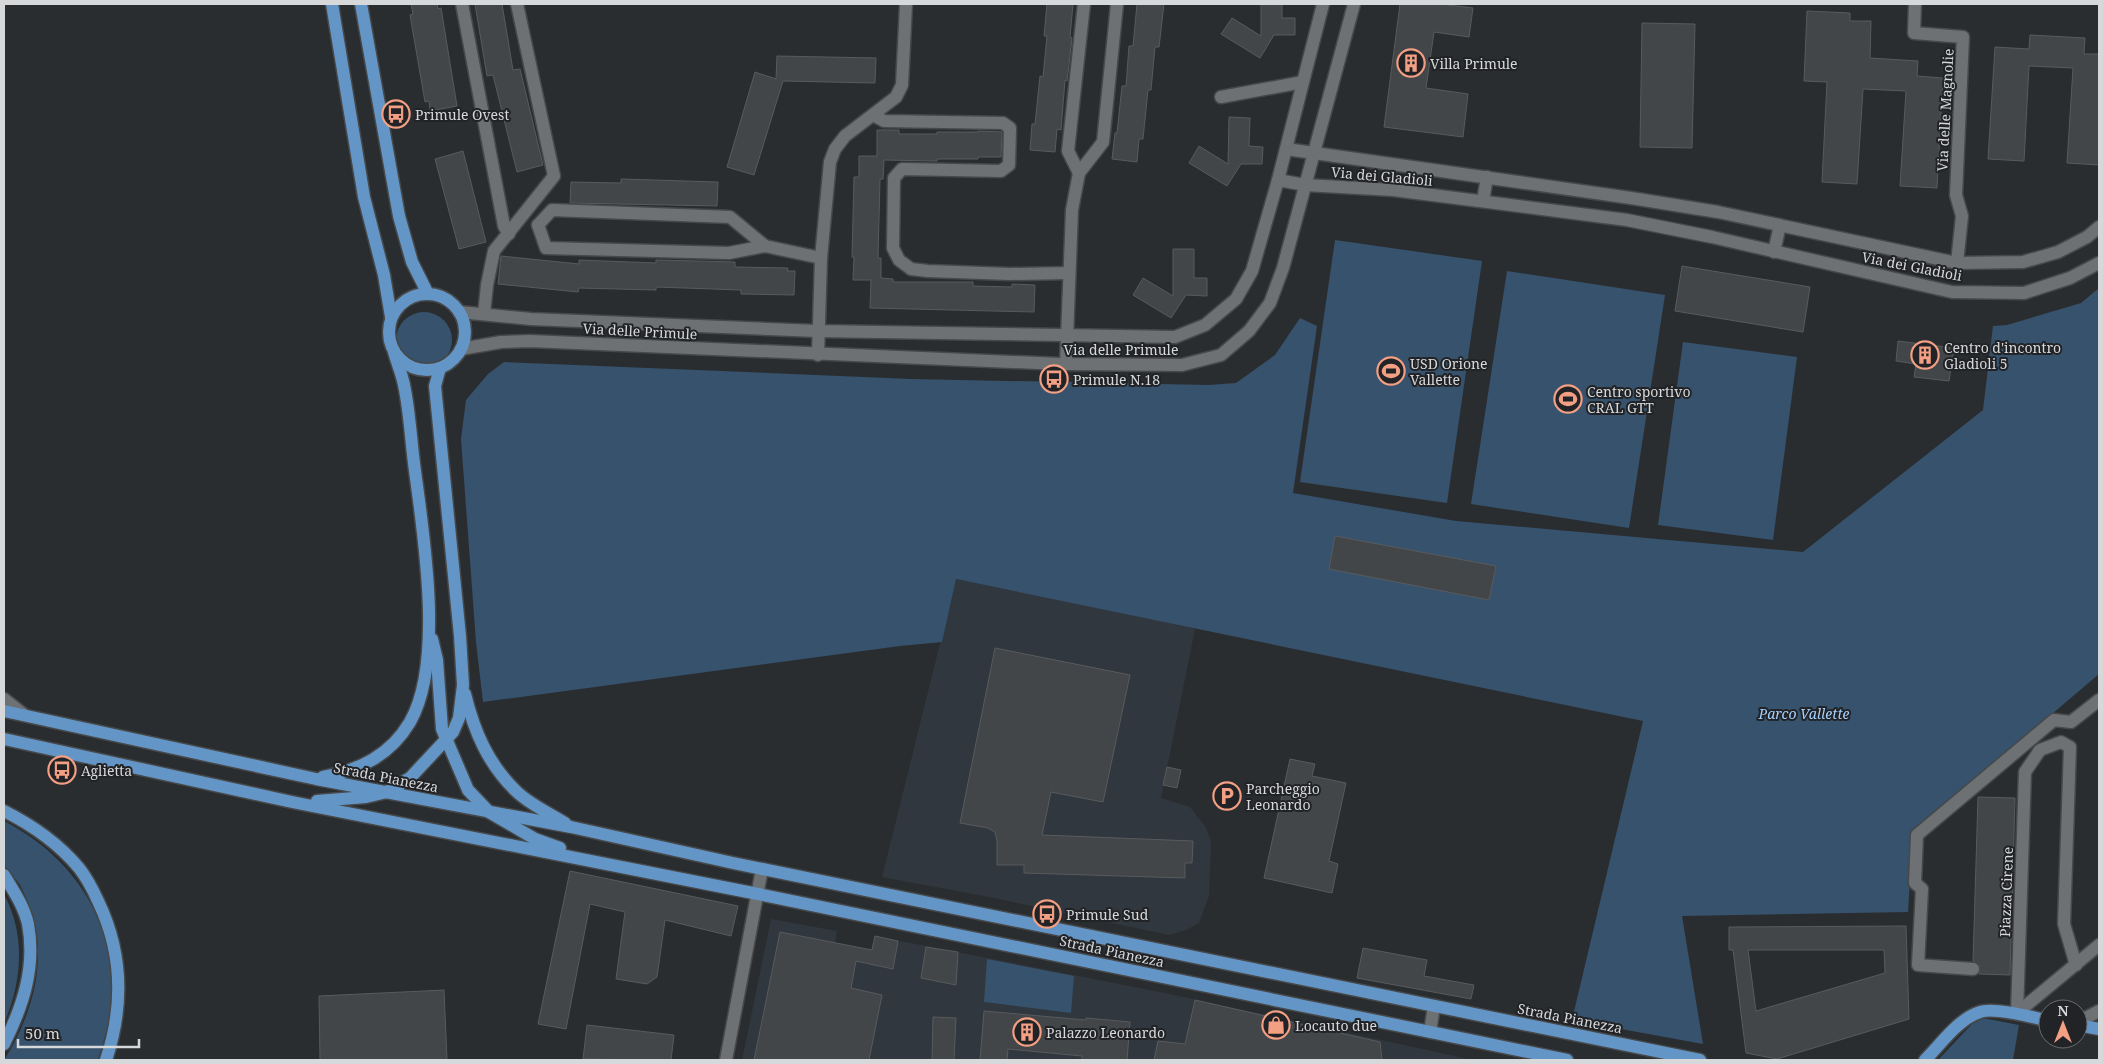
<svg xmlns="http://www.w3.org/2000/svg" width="2103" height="1064" font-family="'Noto Serif',serif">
	<rect width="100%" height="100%" fill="#2a2d30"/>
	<g fill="#30373e">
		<polygon points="956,579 1175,623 1195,629 1161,798 1190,807 1205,826 1211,841 1209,896 1199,923 1186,930 1169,935 989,897 882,877"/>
		<polygon points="771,919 837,931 835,943 871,950 875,936 1165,993 1473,1060 742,1060"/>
	</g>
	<g fill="#37526c">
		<polygon points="1335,240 1482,261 1447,503 1300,482"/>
		<polygon points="1507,271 1665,295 1629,528 1471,504"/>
		<polygon points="2099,288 2099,674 1913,832 1908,912 1682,916 1703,1044 1572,1020 1643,721 956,579 942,642 900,646 483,702 476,642 461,439 466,400 488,374 504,362 911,379 1209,385 1236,383 1275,355 1300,318 1317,326 1293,493 1456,521 1803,552 1983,410 1993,326 2007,325 2081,303"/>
		<circle cx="424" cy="340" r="28"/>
		<polygon points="1683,342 1797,357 1773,540 1658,525"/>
		<path d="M4,821C77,859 121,928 110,1012C108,1028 103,1044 98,1060H4C33,1015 50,954 28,903C26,897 23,891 20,885C16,878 6,871 4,864C1,854 4,832 4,821Z"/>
		<path d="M4,894C26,936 22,981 4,1024Z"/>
		<polygon points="987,959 1074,976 1071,1013 984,1002"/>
		<polygon points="1983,1018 2019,1025 2013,1060 1938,1060 1972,1024"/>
	</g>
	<g fill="#434649" stroke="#585b5e" fill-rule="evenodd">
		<polygon points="411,4 437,4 438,9 441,8 457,106 430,111 429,101 425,102 410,15 413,14"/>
		<polygon points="475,4 502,4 513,70 520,69 543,165 517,172 493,75 487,76"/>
		<polygon points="1047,4 1073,4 1070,37 1072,38 1067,81 1065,80 1061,130 1057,129 1055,152 1030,150 1032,124 1035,124 1040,76 1043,77 1047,36 1044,36"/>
		<polygon points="1137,4 1164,4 1159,47 1155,47 1151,90 1148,90 1143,139 1139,139 1137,162 1112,159 1115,133 1117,133 1122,86 1126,86 1129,46 1133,46"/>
		<polygon points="1261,4 1282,4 1282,18 1295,18 1295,35 1274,35 1260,58 1221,34 1232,18 1261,36"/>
		<polygon points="1400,4 1441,4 1473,8 1469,37 1434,32 1426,88 1468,94 1463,137 1384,127"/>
		<polygon points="1807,11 1850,13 1850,21 1871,21 1870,58 1918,61 1917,76 1943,78 1937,188 1900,186 1906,91 1863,89 1857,184 1822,182 1827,82 1804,81"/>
		<polygon points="1642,23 1695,24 1692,148 1640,147"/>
		<polygon points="2030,35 2085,38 2084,54 2099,54 2099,165 2067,163 2073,68 2029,66 2024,161 1988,159 1995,47 2029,49"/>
		<polygon points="777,56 876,58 875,83 783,81 754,175 727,167 755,72 776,79"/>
		<polygon points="1229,117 1250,118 1249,146 1263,147 1262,164 1241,164 1227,186 1189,163 1199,146 1228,164"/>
		<polygon points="877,130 899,130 899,134 937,134 937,132 978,132 978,131 1002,132 1001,157 978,157 978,159 937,159 937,161 884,160 883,179 880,179 878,258 881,258 881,278 893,279 893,282 973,282 973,286 1012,287 1012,284 1035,285 1034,312 870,308 871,280 853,280 854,257 852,257 854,177 859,177 859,156 877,156"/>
		<polygon points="463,151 486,242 459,249 435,159"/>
		<polygon points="621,179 718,182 717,206 570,203 571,182 621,183"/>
		<polygon points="1173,249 1194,249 1194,278 1207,278 1207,296 1186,295 1171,318 1133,295 1143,278 1173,296"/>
		<polygon points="501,256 579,264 579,260 656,263 656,260 735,262 735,267 788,268 787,271 795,271 794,295 741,294 741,290 656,287 656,290 579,288 578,292 498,284"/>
		<polygon points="1682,266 1810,287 1803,332 1675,311"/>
		<polygon points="1898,341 1954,348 1949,381 1914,377 1916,364 1896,361"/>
		<polygon points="1335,536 1496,566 1489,600 1329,569"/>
		<polygon points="995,648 1130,675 1103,802 1051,792 1042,835 1193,841 1192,863 1185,863 1185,878 1024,873 1024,865 997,865 997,841 995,832 988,828 960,823"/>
		<polygon points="1290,759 1315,764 1312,776 1346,783 1329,861 1338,864 1332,893 1264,878"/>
		<polygon points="1167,767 1181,770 1177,788 1163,785"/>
		<polygon points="1978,797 2015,798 2010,975 1979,974 1980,966 1973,961"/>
		<polygon points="570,871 738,906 731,936 665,920 657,977 647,984 616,979 625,912 590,904 566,1029 538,1024"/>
		<path d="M1906,926L1909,1019L1777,1059L1746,1053L1733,950H1729V927ZM1748,950H1884L1885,973L1756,1011Z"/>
		<polygon points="780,932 872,950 875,936 898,941 893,969 856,961 851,988 882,995 869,1060 754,1060"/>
		<polygon points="926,947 958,952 956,985 921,978"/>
		<polygon points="1363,948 1427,960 1424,976 1474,985 1471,999 1357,978"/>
		<polygon points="444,990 447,1060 320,1060 319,996"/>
		<polygon points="1195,1000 1380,1042 1382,1060 1154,1060 1158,1041 1185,1044"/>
		<polygon points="984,1011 1086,1020 1086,1018 1130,1022 1127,1060 1082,1060 1082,1056 1008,1049 1007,1060 980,1060"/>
		<polygon points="933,1017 956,1018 954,1060 932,1060"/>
		<polygon points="587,1025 674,1035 671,1060 583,1059"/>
	</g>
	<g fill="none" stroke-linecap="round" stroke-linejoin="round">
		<g stroke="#46484a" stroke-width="15">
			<g id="minor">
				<polyline points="462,4 504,226 509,234"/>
				<polyline points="1084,4 1068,151 1079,173 1103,142 1117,4"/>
				<polyline points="1915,4 1914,33 1963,37 1956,195 1962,216 1957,263"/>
				<polyline points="1221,97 1303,82"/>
				<polyline points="873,115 884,121 1003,123 1010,128 1009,165 1001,171 902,169 894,178 893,248 899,260 911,269 928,271 1010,274 1069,273"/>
				<polyline points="1286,149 1631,198 1718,212 1957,263 2023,262 2058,252 2087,237 2099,227"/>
				<polyline points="1278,180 1305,185 1393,190 1627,220 1712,237 1952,292 2024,293 2070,278 2099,263"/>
				<polyline points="1483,201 1487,177"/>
				<polyline points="538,225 546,248 729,253 765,246 821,258"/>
				<polyline points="538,225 552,210 730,217 765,246"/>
				<polyline points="1774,252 1780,225"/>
				<polyline points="459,312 531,319 817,331 1175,337 1205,325 1236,299 1252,271 1278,180 1323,4"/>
				<polyline points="484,314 487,285 494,251 554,176 517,4"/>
				<polyline points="461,349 501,342 530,341 1061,364 1182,365 1221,355 1249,331 1270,303 1283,268 1354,4"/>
				<polyline points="818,355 821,258 830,162 835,149 845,136 896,97 902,85 906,4"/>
				<polyline points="1066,364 1072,210 1079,173"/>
				<polyline points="4,699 23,714"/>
				<polyline points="1973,969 1918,965 1922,889 1915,883 1917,835 2054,720 2071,722 2099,700"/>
				<polyline points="2017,1013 2025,772 2040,750 2061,742 2070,747 2064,924 2076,965"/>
				<polyline points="2017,1013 2099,945"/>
				<polyline points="2078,1022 2099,1011"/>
				<polyline points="1430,1032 1434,1006"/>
				<polyline points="726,1060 762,869"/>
			</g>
		</g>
		<g stroke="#46484a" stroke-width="15">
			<g id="major">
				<polyline points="332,4 364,197 384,275 391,317"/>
				<polyline points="361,4 399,216 412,262 428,294"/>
				<circle cx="427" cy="332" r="38"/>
				<polyline points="432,639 437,660 442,729 468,790 489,812 535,839 560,848"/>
				<path d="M465,694C474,731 488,764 516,791C529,804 549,813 565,823"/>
				<polyline points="4,711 316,779 571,827 733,863 1700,1060"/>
				<polyline points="4,739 292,802 758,894 1567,1060"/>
				<path d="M323,777C359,770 390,756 410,722C444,663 424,538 415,471C411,443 410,413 404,385C402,374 397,363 394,352"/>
				<polyline points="317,801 366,797 387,792 410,778 453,732 459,718 463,685 460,636 435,386 440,368"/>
				<path d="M4,811C32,825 59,844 79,868C87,878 93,890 98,901C123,953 124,1006 106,1060"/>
				<path d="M4,875C13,890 24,906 28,924C36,967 23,1006 4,1044"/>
				<polyline points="2078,1025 2099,1029"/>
				<path d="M1925,1060C1941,1044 1958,1019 1980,1012C1993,1007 2033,1017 2048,1021"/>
			</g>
		</g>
		<use href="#minor" stroke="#6e7174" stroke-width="12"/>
		<use href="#major" stroke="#6396c6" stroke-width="12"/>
	</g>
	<defs>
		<g id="building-ring" transform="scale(1.4375)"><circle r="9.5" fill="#212326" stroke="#f39f83" stroke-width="1.5"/><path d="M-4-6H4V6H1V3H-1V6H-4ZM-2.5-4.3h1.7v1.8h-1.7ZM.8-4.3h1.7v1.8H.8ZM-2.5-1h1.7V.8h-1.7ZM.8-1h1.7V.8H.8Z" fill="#f39f83"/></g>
		<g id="bus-ring" transform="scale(1.4375)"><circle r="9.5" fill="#212326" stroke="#f39f83" stroke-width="1.5"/><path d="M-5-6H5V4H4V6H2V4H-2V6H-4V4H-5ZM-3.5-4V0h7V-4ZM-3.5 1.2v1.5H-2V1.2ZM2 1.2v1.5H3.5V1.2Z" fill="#f39f83"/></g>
		<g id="stadium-ring" transform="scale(1.4375)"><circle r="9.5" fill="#212326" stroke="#f39f83" stroke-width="1.5"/><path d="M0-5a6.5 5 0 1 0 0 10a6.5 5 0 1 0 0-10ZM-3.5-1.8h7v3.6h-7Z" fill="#f39f83"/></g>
		<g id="parking-ring" transform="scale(1.4375)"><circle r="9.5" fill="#212326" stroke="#f39f83" stroke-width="1.5"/><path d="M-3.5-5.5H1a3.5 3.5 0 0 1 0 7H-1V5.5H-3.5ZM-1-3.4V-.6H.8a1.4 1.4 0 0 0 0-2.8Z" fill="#f39f83"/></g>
		<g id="shop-ring" transform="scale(1.4375)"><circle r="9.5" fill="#212326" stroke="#f39f83" stroke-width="1.5"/><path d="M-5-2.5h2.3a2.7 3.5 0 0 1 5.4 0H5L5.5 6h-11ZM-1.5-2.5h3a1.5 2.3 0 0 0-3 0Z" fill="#f39f83"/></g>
	</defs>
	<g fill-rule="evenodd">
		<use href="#building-ring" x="1411" y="63"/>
		<use href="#bus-ring" x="396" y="114"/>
		<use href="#building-ring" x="1925" y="355"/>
		<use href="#stadium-ring" x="1391" y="371"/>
		<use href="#bus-ring" x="1054" y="379"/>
		<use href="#stadium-ring" x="1568" y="399"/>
		<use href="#bus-ring" x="62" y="770"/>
		<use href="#parking-ring" x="1227" y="796"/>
		<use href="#bus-ring" x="1047" y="914"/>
		<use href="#shop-ring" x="1276" y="1025"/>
		<use href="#building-ring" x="1027" y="1032"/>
	</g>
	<g text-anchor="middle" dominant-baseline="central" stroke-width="4" stroke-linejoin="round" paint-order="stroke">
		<g font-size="14" fill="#d6d8d9" stroke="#212326" text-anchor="start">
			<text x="1430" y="63">Villa Primule</text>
			<text x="415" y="114">Primule Ovest</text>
			<text x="1944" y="347">Centro d'incontro<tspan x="1944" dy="16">Gladioli 5</tspan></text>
			<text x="1410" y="363">USD Orione<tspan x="1410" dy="16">Vallette</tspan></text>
			<text x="1073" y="379">Primule N.18</text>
			<text x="1587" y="391">Centro sportivo<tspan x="1587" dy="16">CRAL GTT</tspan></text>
			<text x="81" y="770">Aglietta</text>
			<text x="1246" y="788">Parcheggio<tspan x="1246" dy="16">Leonardo</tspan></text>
			<text x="1066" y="914">Primule Sud</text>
			<text x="1295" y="1025">Locauto due</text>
			<text x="1046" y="1032">Palazzo Leonardo</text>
		</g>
		<g font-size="14" fill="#d6d8d9" stroke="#212326">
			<text transform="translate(1945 110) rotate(-87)">Via delle Magnolie</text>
			<text transform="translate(1382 176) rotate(5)">Via dei Gladioli</text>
			<text transform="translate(1912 266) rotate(11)">Via dei Gladioli</text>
			<text transform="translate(640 331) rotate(3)">Via delle Primule</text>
			<text x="1121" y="349">Via delle Primule</text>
			<text transform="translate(386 777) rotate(11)">Strada Pianezza</text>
			<text transform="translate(2006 892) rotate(-88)">Piazza Cirene</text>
			<text transform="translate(1112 951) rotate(12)">Strada Pianezza</text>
			<text transform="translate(1570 1018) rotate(11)">Strada Pianezza</text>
		</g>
		<g font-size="14" font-style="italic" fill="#a5d1fe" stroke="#212326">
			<text x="1804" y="713">Parco Vallette</text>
		</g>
	</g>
	<rect width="2103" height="1064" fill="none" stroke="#d6d8d9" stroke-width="10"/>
	<g transform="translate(2063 1024)"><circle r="24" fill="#212326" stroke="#696b6e"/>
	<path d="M0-4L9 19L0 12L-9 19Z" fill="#f39f83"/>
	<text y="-8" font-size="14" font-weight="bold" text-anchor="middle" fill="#d6d8d9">N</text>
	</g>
	<path d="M18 1039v8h121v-8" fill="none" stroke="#d6d8d9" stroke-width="2.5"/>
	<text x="25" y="1039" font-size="15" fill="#d6d8d9" stroke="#212326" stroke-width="4" paint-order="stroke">50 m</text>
</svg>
